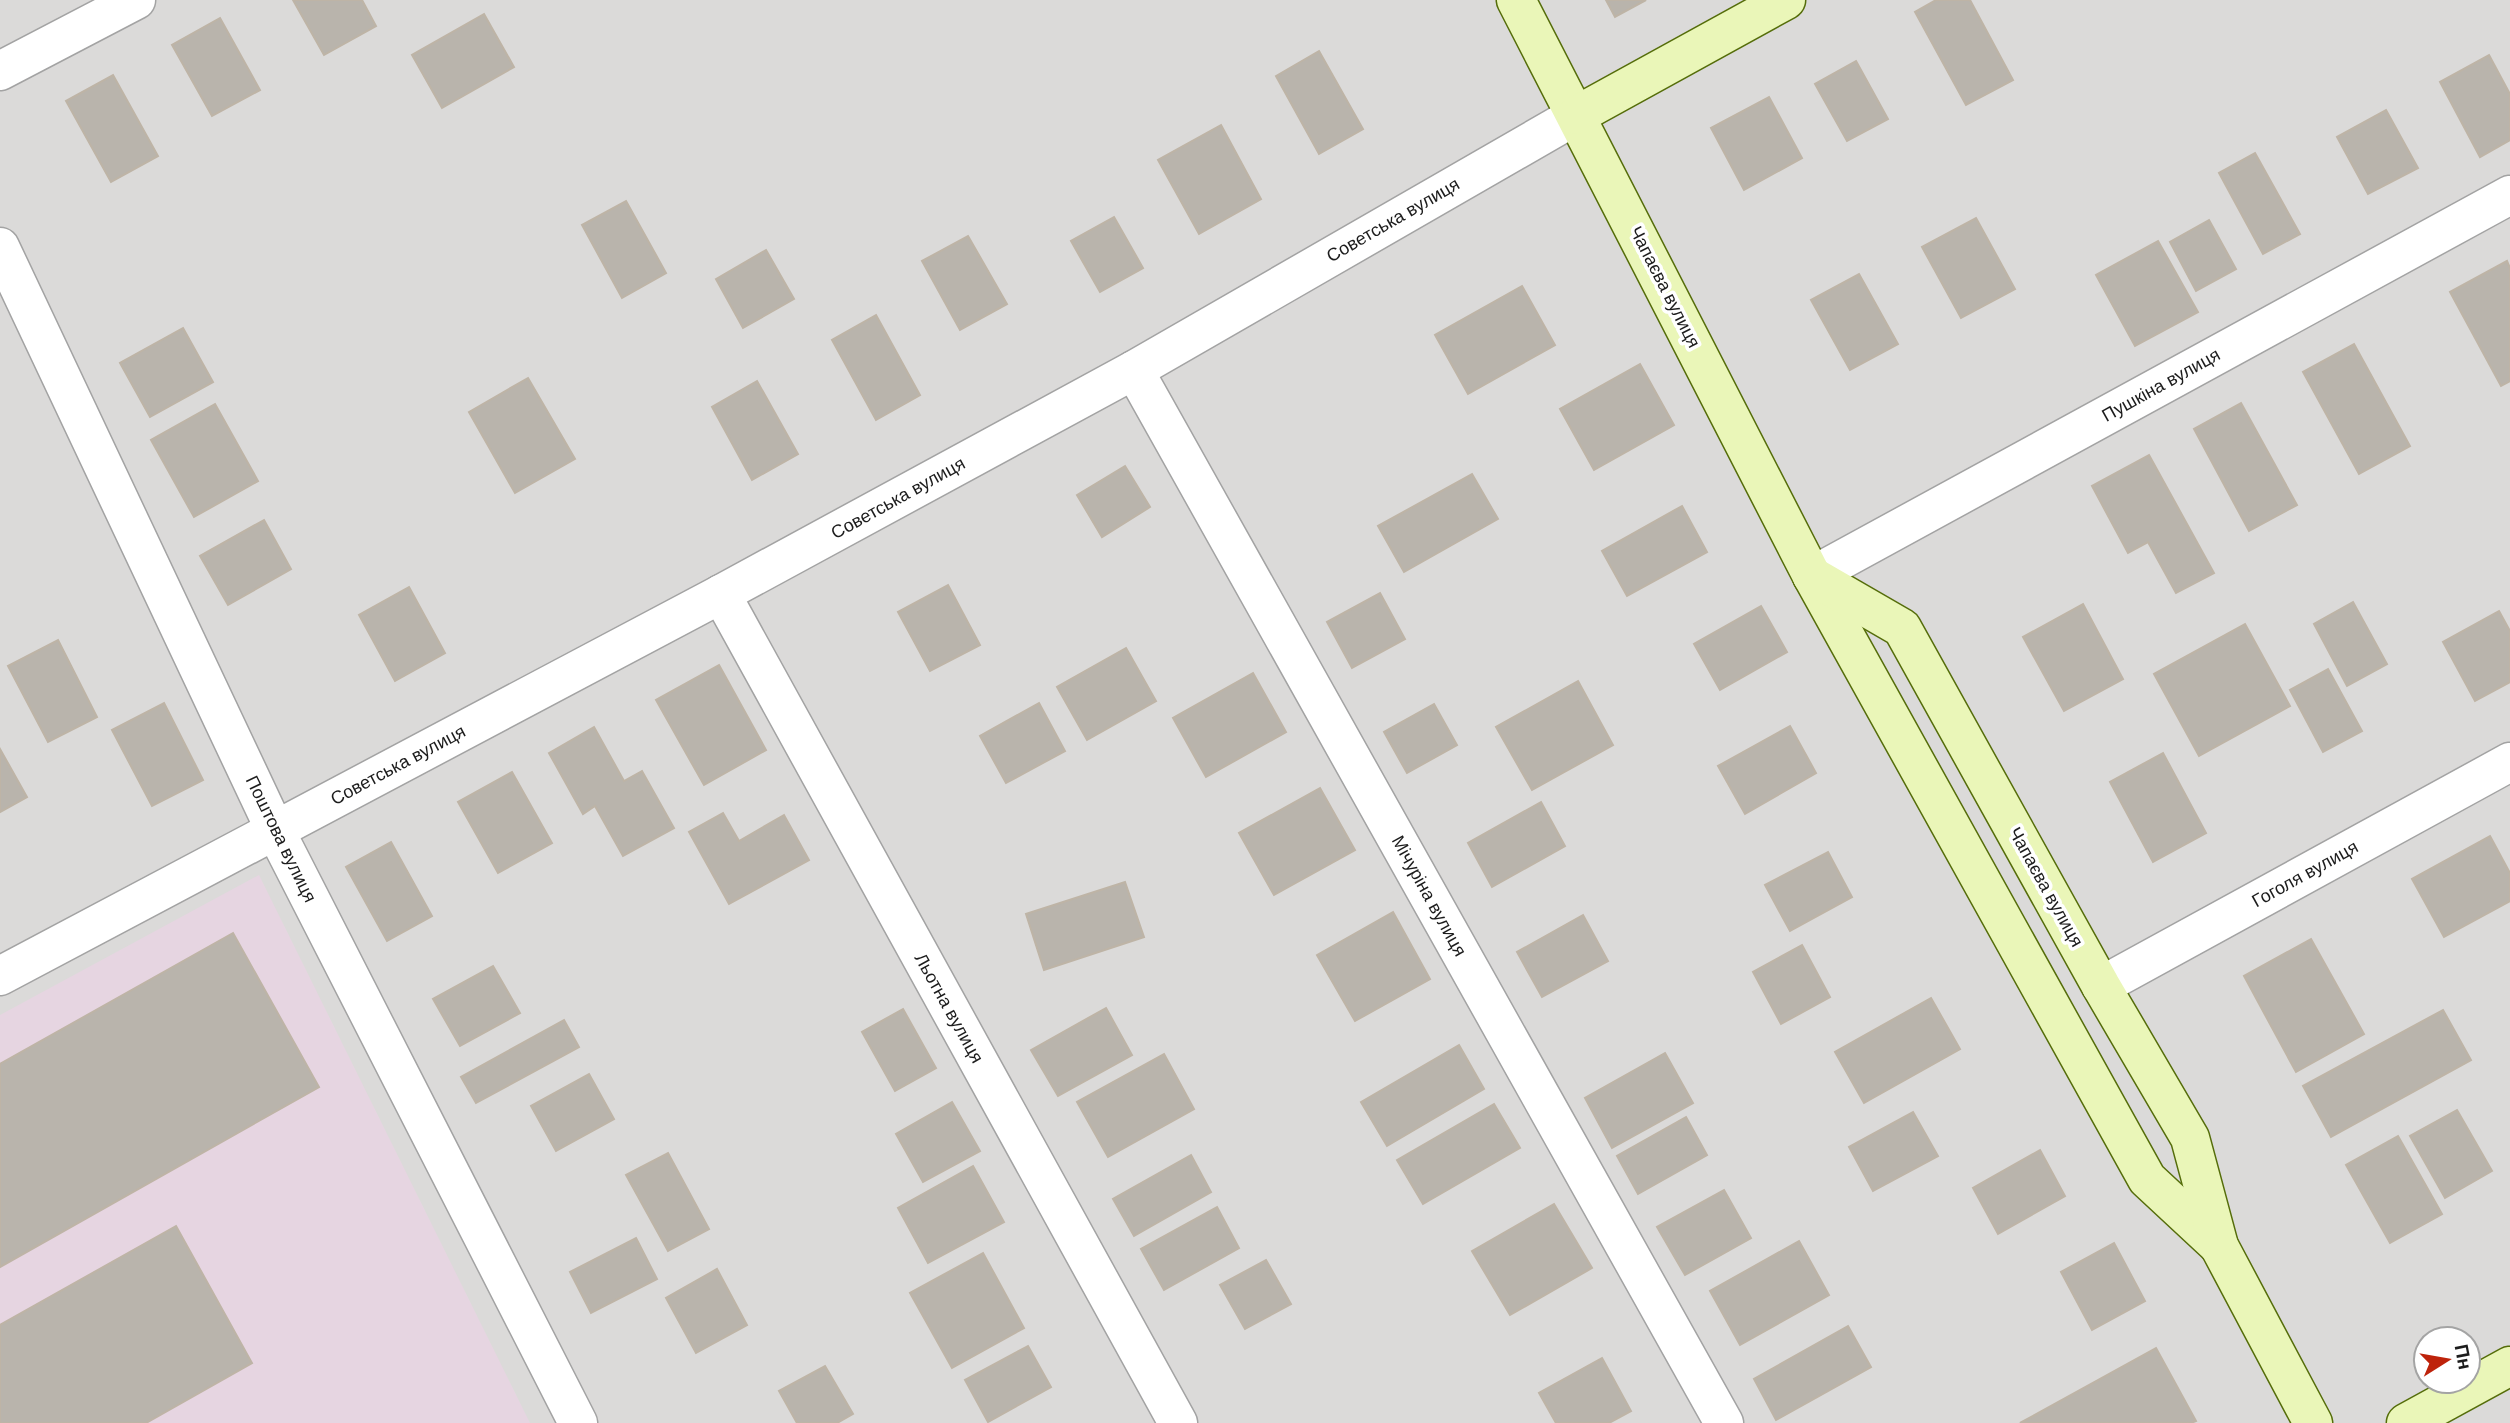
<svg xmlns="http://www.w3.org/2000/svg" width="2510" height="1423" font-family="Helvetica,sans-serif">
	<rect width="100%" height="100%" fill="#edebe3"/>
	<path fill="#dbdad9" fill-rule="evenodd" d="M0,0H2510V1423H0ZM2426,1339H2468V1381H2426Z"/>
	<polygon fill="#e6d5e1" points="259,875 530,1423 0,1423 0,1015"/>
	<g fill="#b9b4ac" stroke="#beb4a6" stroke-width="2">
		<polygon points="293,0 362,0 376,26 324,55"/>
		<polygon points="1606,0 1646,0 1615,17"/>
		<polygon points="1936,0 1970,0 2013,80 1966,105 1915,12"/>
		<polygon points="484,14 514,67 442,108 412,55"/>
		<polygon points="220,18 260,90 212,116 172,45"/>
		<polygon points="1319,51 1363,129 1319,154 1276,76"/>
		<polygon points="2489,55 2510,94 2510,140 2480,157 2440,82"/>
		<polygon points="1856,61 1888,119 1847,141 1815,84"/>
		<polygon points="113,75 158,156 111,182 66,101"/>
		<polygon points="1769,97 1802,158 1744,190 1711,128"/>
		<polygon points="2386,110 2418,168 2368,194 2337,137"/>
		<polygon points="1221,125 1261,199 1199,234 1158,160"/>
		<polygon points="2255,153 2300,234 2263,254 2219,173"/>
		<polygon points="626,201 666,273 622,298 582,225"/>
		<polygon points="1114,217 1143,268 1100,292 1071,241"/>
		<polygon points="1976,218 2015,289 1961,318 1922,247"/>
		<polygon points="2209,220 2236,269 2196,291 2170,242"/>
		<polygon points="968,236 1007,304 960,330 922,261"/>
		<polygon points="2158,241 2198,312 2135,346 2096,275"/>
		<polygon points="766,250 794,299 743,328 716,279"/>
		<polygon points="2507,261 2510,268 2510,381 2501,386 2450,292"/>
		<polygon points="1859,274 1898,344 1850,370 1811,300"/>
		<polygon points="1522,286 1555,345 1468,394 1435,335"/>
		<polygon points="876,315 920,395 876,420 832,340"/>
		<polygon points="183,328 213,382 150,417 120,363"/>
		<polygon points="2354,344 2410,446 2359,474 2303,372"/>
		<polygon points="1640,364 1674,425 1594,470 1560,409"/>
		<polygon points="528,378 575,459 515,493 469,412"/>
		<polygon points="757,381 798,454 752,480 712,407"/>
		<polygon points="2241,403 2297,505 2249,531 2194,429"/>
		<polygon points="215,404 258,481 194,517 151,440"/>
		<polygon points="2149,455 2214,573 2176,593 2148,542 2128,553 2092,486"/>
		<polygon points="1125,466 1150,507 1102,537 1077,495"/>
		<polygon points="1472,474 1498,519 1404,572 1378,526"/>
		<polygon points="1682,506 1707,552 1627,596 1602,551"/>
		<polygon points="264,520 291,569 228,605 200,556"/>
		<polygon points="948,585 980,645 930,671 898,612"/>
		<polygon points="409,587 445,653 395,681 359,615"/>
		<polygon points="1380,593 1405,639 1352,668 1327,622"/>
		<polygon points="2353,602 2387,664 2347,686 2314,624"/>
		<polygon points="2083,604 2123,679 2064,711 2023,637"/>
		<polygon points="1761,606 1787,652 1720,690 1694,644"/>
		<polygon points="2499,611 2510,631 2510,682 2475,701 2443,642"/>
		<polygon points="2245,624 2290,706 2199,756 2154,674"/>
		<polygon points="58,640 97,717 48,742 8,666"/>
		<polygon points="1126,648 1156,701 1087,740 1057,687"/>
		<polygon points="719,665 766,750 704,785 656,700"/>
		<polygon points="2328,669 2362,731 2323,752 2290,690"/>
		<polygon points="1253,673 1286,732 1206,777 1173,718"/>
		<polygon points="1578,681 1613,745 1532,790 1496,727"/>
		<polygon points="164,703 203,780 152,806 112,730"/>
		<polygon points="1039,703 1065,751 1006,783 980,736"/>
		<polygon points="1434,704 1457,745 1407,773 1384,732"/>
		<polygon points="1790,726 1816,773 1745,814 1718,766"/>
		<polygon points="594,727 624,781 642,771 674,828 623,856 595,806 583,814 549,753"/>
		<polygon points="0,749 27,797 0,812"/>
		<polygon points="2163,753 2206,833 2153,862 2110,782"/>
		<polygon points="512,772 552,843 498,873 458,802"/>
		<polygon points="1320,788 1355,850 1274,895 1239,833"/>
		<polygon points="1541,802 1565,846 1492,887 1468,843"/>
		<polygon points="723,813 739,841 784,815 809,860 729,904 689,832"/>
		<polygon points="2490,836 2510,873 2510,901 2444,937 2412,879"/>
		<polygon points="391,842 432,916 387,941 346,867"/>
		<polygon points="1828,852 1852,897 1790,931 1765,885"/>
		<polygon points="1125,882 1144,937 1044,970 1026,914"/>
		<polygon points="1393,912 1430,979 1355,1021 1317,955"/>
		<polygon points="1583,915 1608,961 1542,997 1517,952"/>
		<polygon points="233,933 319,1087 0,1267 0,1064"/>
		<polygon points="2311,939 2364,1034 2296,1072 2244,976"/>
		<polygon points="1802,945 1830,997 1781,1024 1753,972"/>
		<polygon points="493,966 520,1013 460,1046 433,999"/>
		<polygon points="1931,998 1960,1049 1864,1103 1835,1052"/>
		<polygon points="1106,1008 1132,1055 1058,1096 1031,1050"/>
		<polygon points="903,1009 936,1068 895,1091 862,1032"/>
		<polygon points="2443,1010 2471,1060 2331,1137 2303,1086"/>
		<polygon points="564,1020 579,1047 476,1103 461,1077"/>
		<polygon points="1459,1045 1484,1089 1387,1146 1361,1102"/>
		<polygon points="1665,1053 1693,1103 1612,1148 1585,1098"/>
		<polygon points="1164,1054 1194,1109 1108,1157 1077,1102"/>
		<polygon points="589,1074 614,1119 556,1151 531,1106"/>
		<polygon points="952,1102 980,1151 923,1182 896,1134"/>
		<polygon points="1494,1104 1520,1148 1423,1204 1397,1160"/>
		<polygon points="2457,1110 2492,1171 2445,1198 2410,1136"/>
		<polygon points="1913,1112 1938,1156 1873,1191 1849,1147"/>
		<polygon points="1686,1117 1707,1155 1638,1194 1617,1156"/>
		<polygon points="2398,1136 2442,1214 2390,1243 2346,1165"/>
		<polygon points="2040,1150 2065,1196 1998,1234 1973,1188"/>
		<polygon points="668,1153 709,1229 668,1251 626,1175"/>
		<polygon points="1191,1155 1211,1192 1134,1236 1113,1199"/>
		<polygon points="973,1166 1004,1222 928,1263 898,1208"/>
		<polygon points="1724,1190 1751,1238 1685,1275 1657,1227"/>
		<polygon points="1554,1204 1592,1268 1510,1315 1472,1251"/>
		<polygon points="1217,1207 1239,1248 1164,1290 1141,1249"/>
		<polygon points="176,1226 252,1363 146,1423 0,1423 0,1325"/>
		<polygon points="636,1238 657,1279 591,1313 570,1272"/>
		<polygon points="1799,1241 1829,1295 1740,1345 1710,1291"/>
		<polygon points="2114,1243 2145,1301 2092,1330 2061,1272"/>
		<polygon points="983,1253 1024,1328 952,1368 910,1293"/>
		<polygon points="1266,1260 1291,1304 1245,1329 1220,1285"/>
		<polygon points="717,1269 747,1325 696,1353 666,1298"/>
		<polygon points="1848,1326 1871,1367 1776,1420 1754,1379"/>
		<polygon points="1028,1346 1051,1387 988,1422 965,1380"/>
		<polygon points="2156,1348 2196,1421 2191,1423 2020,1423"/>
		<polygon points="1602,1358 1631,1411 1609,1423 1556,1423 1539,1393"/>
		<polygon points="825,1366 853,1414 837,1423 797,1423 779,1391"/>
	</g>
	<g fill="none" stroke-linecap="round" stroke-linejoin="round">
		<g stroke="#a3a3a3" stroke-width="41">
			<g id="street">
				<polyline points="0,71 136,0"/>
				<polyline points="0,247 275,830 578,1423"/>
				<polyline points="1134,370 1724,1423"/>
				<polyline points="1812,576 2510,195"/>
				<polyline points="721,594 1178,1423"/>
				<polyline points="0,976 721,594 1134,370 1577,115"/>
				<polyline points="2101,986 2510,762"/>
			</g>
		</g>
		<g stroke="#556d0a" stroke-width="41">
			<g id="secondary">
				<polyline points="1516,0 1812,576 2147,1179 2219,1246"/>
				<polyline points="1577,115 1786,0"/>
				<polyline points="1812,576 1902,628 2101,986 2190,1138 2219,1246 2313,1423"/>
				<polyline points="2406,1423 2510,1366"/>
			</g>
		</g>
		<use href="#street" stroke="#fff" stroke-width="38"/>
		<use href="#secondary" stroke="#eaf6b8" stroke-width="38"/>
	</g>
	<g text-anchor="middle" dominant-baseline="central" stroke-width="7" stroke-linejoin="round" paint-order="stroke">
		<g font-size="18" fill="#1c1c1c" stroke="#fff">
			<text transform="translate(1393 220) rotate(-30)">Советська вулиця</text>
			<text transform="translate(1665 287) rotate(63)">Чапаєва вулиця</text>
			<text transform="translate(2161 385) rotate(-29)">Пушкіна вулиця</text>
			<text transform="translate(898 498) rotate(-29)">Советська вулиця</text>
			<text transform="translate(398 765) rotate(-28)">Советська вулиця</text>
			<text transform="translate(281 839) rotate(64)">Поштова вулиця</text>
			<text transform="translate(2305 874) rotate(-29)">Гоголя вулиця</text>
			<text transform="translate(2046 887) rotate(61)">Чапаєва вулиця</text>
			<text transform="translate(1429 896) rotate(61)">Мічуріна вулиця</text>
			<text transform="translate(949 1008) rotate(61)">Льотна вулиця</text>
		</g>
	</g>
	<g transform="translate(2447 1360) rotate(79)"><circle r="33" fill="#ffffff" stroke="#a4a4a4" stroke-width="2"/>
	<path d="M0-5L12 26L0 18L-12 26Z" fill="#be230b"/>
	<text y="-10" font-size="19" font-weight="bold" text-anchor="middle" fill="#1c1c1c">Пн</text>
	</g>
</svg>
